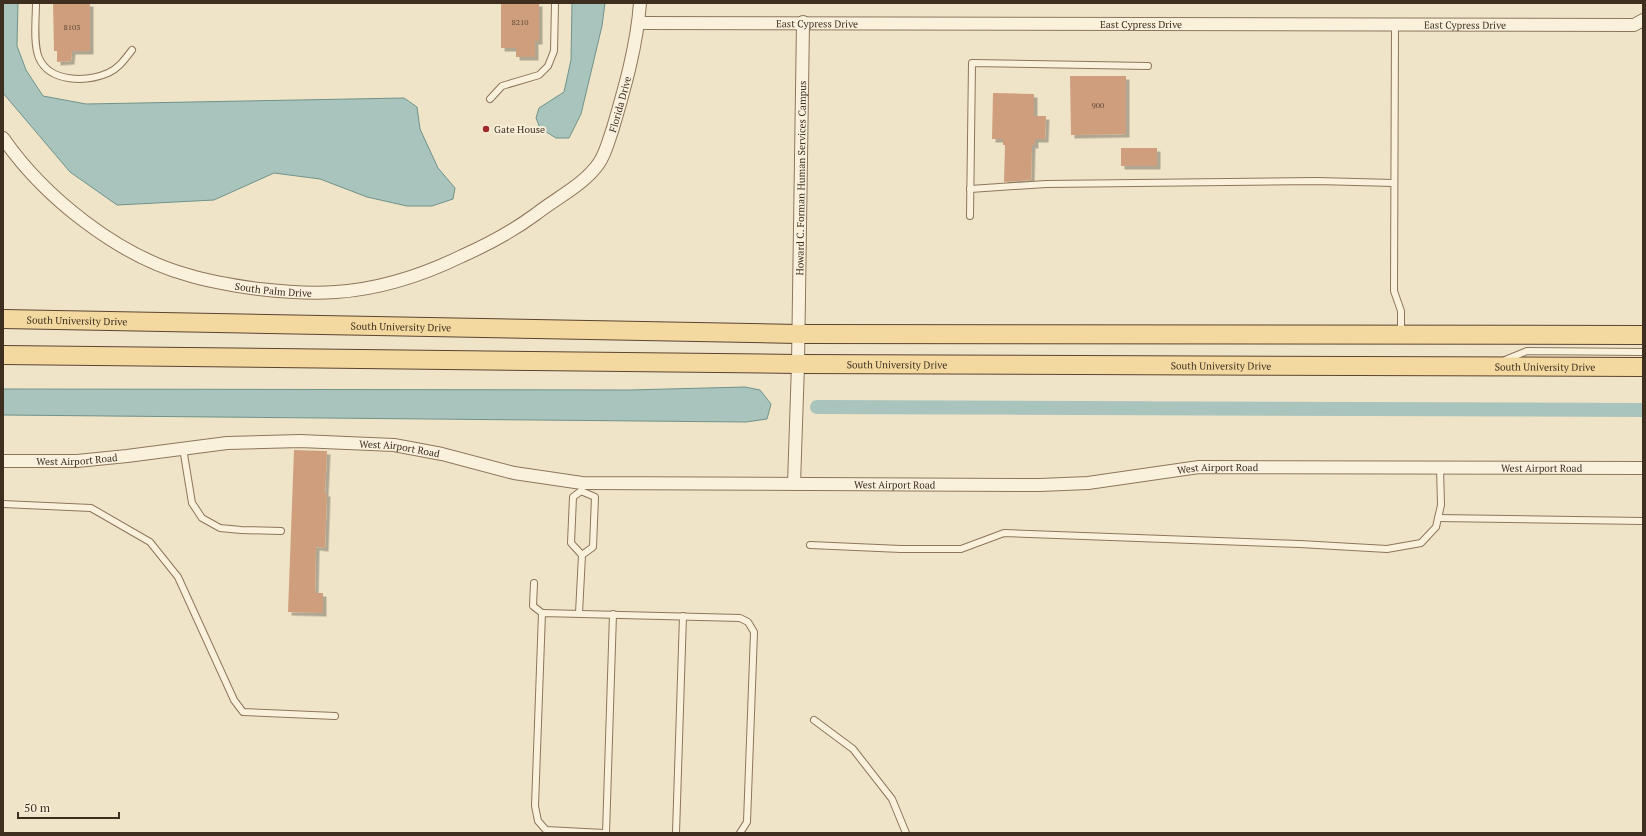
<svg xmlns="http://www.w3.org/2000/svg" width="1646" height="836" font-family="'PT Serif',serif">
	<defs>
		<filter id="shadow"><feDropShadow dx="3.5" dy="3.5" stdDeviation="0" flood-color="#0004"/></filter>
	</defs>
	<rect width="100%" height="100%" fill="#f0e4c8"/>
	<g fill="#a9c4bc" stroke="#6f938a">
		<polygon points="3,3 18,3 17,46 26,70 43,96 86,104 404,98 417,107 420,129 438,168 455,188 453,199 432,206 407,206 367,197 320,179 274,173 214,200 117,205 70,172 3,93"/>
		<polygon points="572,3 605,3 602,26 581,114 569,138 556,138 540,128 536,118 539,108 564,92 571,60"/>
		<polygon points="745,387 760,390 771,404 767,419 746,422 3,415 3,389 629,390"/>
	</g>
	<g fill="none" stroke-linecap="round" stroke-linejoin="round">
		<polyline stroke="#a9c4bc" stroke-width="14" points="817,407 1643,410"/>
	</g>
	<g fill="#cf9f7d" filter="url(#shadow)">
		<polygon points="53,3 90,3 90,51 72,51 71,61 57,62 57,51 54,51"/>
		<polygon points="501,3 539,3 539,41 535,41 535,57 516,57 516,48 501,48"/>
		<polygon points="1070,76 1126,76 1126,134 1071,135"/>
		<polygon points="993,93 1034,94 1034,116 1046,116 1045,139 1035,139 1035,145 1032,145 1031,180 1004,182 1005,145 1003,145 1003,139 992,139"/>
		<rect x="1121" y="148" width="36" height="18"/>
		<polygon points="294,450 327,451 325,493 327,493 325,548 316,547 315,593 323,593 323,613 288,612"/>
	</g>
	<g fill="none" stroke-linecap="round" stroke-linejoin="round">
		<g stroke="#8d765c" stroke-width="8">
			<g id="service">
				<path d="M36,3C36,18 33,44 39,58C50,83 87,82 108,73C119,68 125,59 132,50"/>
				<polyline points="1395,24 1394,291 1401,311 1401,333"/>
				<polyline points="490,99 502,86 539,75 548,66 554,51 555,3"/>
				<polyline points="970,189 1046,184 1317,181 1394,183"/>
				<polyline points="970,216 972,63 1148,66"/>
				<polyline points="1505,360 1527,351 1643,352"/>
				<polyline points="183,448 192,503 202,518 220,528 241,530 281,531"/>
				<polyline points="581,491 595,497 593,547 582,555"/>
				<polyline points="3,504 91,508 150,542 178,577 234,700 243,712 335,716"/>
				<polyline points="1438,518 1643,521"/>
				<polyline points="810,545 901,549 961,549 1004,533 1300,544 1387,549 1421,543 1436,527 1441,505 1440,467"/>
				<polyline points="534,583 533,606 542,613"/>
				<polyline points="579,613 582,555 571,543 573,497 581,491"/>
				<polyline points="814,720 853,749 892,799 906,833"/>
				<polyline points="604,833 546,830 538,821 535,806 542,613 740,618 748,622 754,632 747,822 740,833"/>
				<polyline points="606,833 613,614"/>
				<polyline points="676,833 683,616"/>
			</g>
		</g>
		<g stroke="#8d765c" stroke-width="14">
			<g id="minor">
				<path id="s1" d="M639,23L1634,25L1643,20"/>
				<path id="s2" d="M3,138C44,197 118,256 188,275C211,282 236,286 259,289C285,292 310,294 336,292C380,289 423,275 462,256C489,244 513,231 536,214C556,198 584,185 599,163C606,153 609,139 613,128C625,87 637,45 640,3"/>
				<path id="s3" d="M3,461H77L127,456L227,443L300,441L394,445L442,454L514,473L582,483L1040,485L1088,483L1199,467L1643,468"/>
				<path id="s4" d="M794,484L798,364L803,22"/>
			</g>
		</g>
		<g stroke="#5b4430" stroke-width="20">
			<g id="primary">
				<path id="s5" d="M3,319L798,334L1643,335"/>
				<path id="s6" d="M3,355L798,364L1643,367"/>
			</g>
		</g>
		<use href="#service" stroke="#faf1dc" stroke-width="6"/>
		<use href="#minor" stroke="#faf1dc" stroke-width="12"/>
		<use href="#primary" stroke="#f3d9a0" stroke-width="18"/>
	</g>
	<circle fill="#9e2a2b" stroke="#f7eed8" stroke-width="1.5" cx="486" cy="129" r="4"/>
	<g text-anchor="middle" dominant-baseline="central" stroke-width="4" stroke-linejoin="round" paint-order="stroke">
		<g font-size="8" fill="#624a37">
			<text x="520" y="22">8210</text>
			<text x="72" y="27">8103</text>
			<text x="1098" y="105">900</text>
		</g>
		<g font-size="10" fill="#3d2e20" stroke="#f7eed8">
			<text stroke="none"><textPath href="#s1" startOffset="178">East Cypress Drive</textPath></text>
			<text stroke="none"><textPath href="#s1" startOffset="502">East Cypress Drive</textPath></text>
			<text stroke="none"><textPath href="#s1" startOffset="826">East Cypress Drive</textPath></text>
			<text stroke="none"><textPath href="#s2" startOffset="745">Florida Drive</textPath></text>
			<text stroke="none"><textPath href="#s4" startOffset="306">Howard C. Forman Human Services Campus</textPath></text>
			<text stroke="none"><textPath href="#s2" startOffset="321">South Palm Drive</textPath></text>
			<text stroke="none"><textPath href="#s5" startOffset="74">South University Drive</textPath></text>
			<text stroke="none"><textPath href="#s5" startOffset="398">South University Drive</textPath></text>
			<text stroke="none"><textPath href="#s6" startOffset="894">South University Drive</textPath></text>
			<text stroke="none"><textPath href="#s6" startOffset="1218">South University Drive</textPath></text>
			<text stroke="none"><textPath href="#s6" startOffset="1542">South University Drive</textPath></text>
			<text stroke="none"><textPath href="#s3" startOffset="398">West Airport Road</textPath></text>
			<text stroke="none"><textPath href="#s3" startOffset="74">West Airport Road</textPath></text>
			<text stroke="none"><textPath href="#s3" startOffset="1545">West Airport Road</textPath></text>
			<text stroke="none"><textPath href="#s3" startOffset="1221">West Airport Road</textPath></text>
			<text stroke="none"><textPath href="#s3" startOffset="897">West Airport Road</textPath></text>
		</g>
		<g font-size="10" fill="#3d2e20" stroke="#f7eed8" text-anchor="start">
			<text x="494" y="129">Gate House</text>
		</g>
	</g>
	<rect width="1646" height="836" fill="none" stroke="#3d2e20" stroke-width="8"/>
	<path d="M18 812v6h101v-6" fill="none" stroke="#3d2e20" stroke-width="2"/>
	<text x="24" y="812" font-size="12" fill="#3d2e20" stroke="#f7eed8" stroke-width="3" paint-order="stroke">50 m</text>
</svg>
